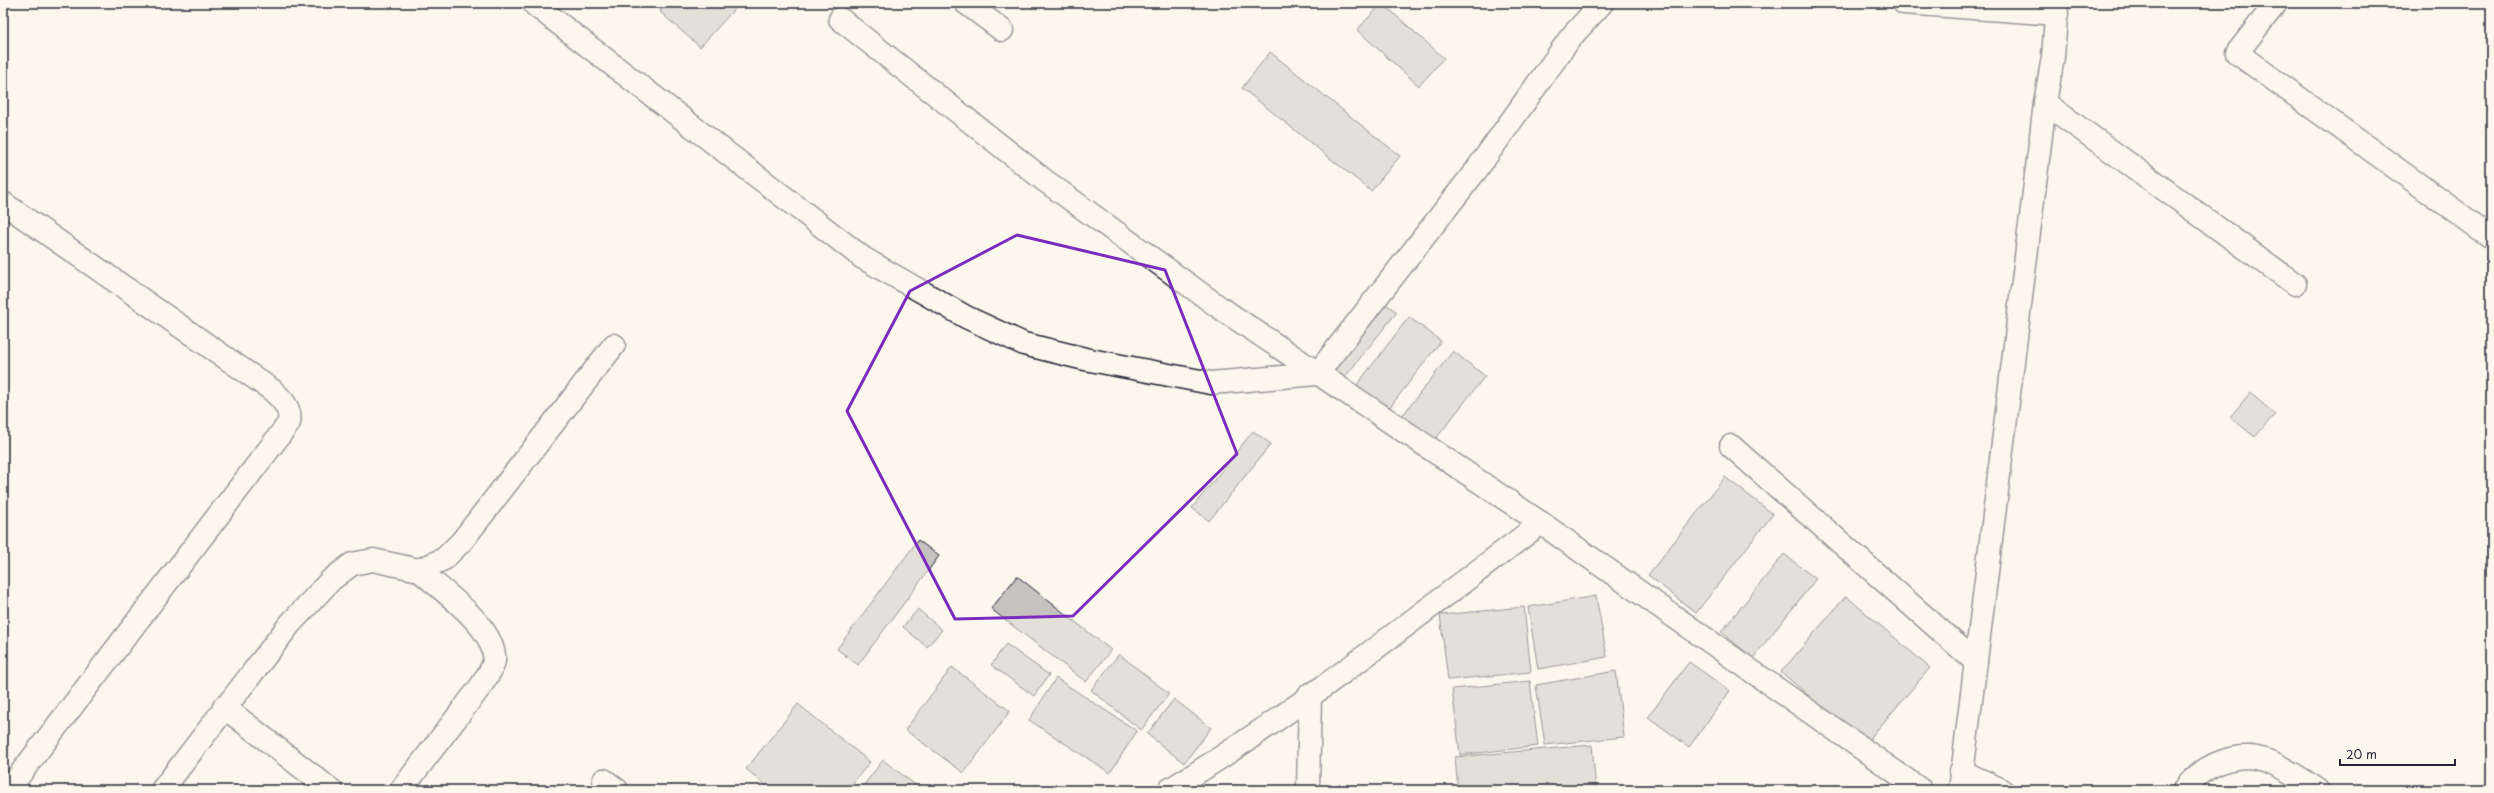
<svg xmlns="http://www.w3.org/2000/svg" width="2494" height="793" font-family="'Playpen Sans',sans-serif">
	<rect width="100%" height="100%" fill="#fbf7ec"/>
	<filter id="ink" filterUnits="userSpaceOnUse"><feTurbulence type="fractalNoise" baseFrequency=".025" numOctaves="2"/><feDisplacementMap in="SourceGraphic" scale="8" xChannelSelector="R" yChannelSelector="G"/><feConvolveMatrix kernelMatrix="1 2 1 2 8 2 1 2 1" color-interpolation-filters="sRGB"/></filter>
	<g filter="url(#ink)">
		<g fill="#c6c2c0" stroke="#22223b">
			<polygon points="668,3 740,3 700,47 660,12"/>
			<polygon points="1382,3 1444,58 1419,86 1357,30"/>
			<polygon points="1270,52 1400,156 1371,191 1242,88"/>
			<polygon points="1381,300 1397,312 1340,383 1325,371"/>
			<polygon points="1409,317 1441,341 1387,411 1356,386"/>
			<polygon points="1453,351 1485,376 1434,441 1402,416"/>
			<polygon points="2250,393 2275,414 2255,437 2230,417"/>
			<polygon points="1253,431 1271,444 1209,521 1192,508"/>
			<polygon points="1725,477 1773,514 1696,613 1648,575"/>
			<polygon points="918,540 939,556 858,665 837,649"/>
			<polygon points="1784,554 1816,579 1753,658 1721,632"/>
			<polygon points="1017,576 1111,650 1086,682 991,609"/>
			<polygon points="1596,596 1607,657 1538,669 1528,607"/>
			<polygon points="1846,596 1930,668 1865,744 1781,672"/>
			<polygon points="1524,607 1531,672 1448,680 1440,615"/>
			<polygon points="918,609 942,630 927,647 903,627"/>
			<polygon points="1006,644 1049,675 1034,696 991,665"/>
			<polygon points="1119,654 1169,694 1141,730 1091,690"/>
			<polygon points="1689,662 1730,691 1689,747 1648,717"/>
			<polygon points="952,667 1010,711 964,773 905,730"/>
			<polygon points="1616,671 1624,737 1545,745 1536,685"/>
			<polygon points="1056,678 1137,731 1110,773 1029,720"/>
			<polygon points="1530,681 1538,746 1460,755 1452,689"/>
			<polygon points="1174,699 1211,728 1184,763 1147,734"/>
			<polygon points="798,704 870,762 847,790 772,790 746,769"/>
			<polygon points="1592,745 1596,790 1458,790 1455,757"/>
			<polygon points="883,760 922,790 860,790"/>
		</g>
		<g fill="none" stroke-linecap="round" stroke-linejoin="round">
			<g stroke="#22223b" stroke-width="25">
				<g id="street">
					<polyline points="966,3 1002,30"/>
					<polyline points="1904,3 2057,14"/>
					<polyline points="2276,3 2237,53 2491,237"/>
					<polyline points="535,5 863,258 966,317 1024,344 1085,359 1211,383 1317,374 1477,169 1571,37 1602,3"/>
					<polyline points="840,19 1044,180 1219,307 1541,523 1921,790"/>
					<polyline points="2045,103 2295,284"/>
					<path d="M3,203L272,390C282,399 292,409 289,423L8,790"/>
					<polyline points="1731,446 1976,662"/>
					<polyline points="224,707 331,790"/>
					<polyline points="1961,771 2002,790"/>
					<polyline points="604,780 617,790"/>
					<polyline points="162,790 290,624 331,580 352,564 373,560 419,570 444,559 462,541 614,345"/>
					<path d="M401,790L481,686C486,677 496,666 494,655C490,623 442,591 419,570"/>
					<path d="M1169,790C1299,711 1419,615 1541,523"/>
					<polyline points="1308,790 1310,694"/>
					<polyline points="1960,790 2045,103 2053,57 2057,3"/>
					<path d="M2184,790C2203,764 2239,749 2270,762C2287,769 2303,780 2318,790"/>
				</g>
			</g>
			<use href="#street" stroke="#fbf7ec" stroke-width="22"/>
		</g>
	</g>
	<path d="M0 0H2494V793H0ZM1017,235L1165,270L1237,454L1073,616L955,619L847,411L910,291Z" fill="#fbf7ec" fill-opacity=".55" fill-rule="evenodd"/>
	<path fill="none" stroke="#7b2cbf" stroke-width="3" stroke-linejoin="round" d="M1017,235L1165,270L1237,454L1073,616L955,619L847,411L910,291Z"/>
	<rect width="2494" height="793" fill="none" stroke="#fbf7ec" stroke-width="16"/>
	<rect x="8" y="8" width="2478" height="777" fill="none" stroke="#22223b" stroke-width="1.5" filter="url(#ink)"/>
	<path d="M2340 759v6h115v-6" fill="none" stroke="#22223b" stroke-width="2"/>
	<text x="2346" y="759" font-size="12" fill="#22223b" stroke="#fbf7ec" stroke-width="3" paint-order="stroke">20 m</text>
</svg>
